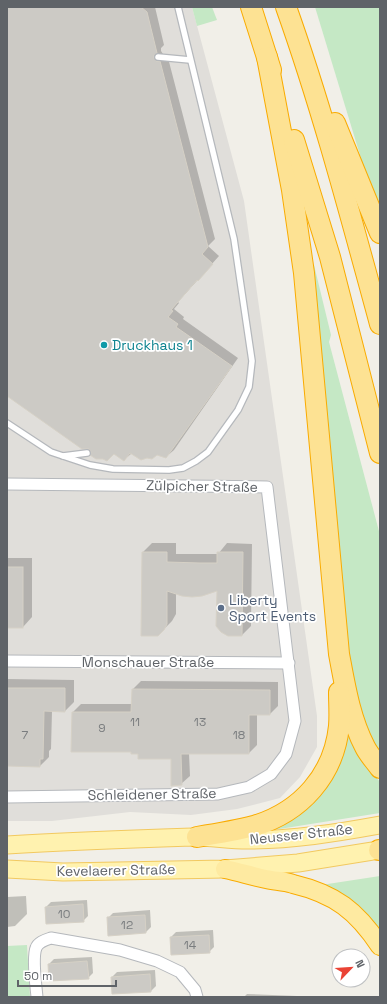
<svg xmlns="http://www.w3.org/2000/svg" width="387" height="1004" font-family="'Space Grotesk',sans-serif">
	<rect width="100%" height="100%" fill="#f1efe8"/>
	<polygon fill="#e0deda" points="7,7 192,7 244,201 317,716 317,747 300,777 280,798 237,809 191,815 130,812 52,821 7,821"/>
	<g fill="#c5e8c5">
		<polygon points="192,7 212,7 217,20 197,26"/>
		<polygon points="315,7 380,7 380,205 363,165"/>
		<polygon points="314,265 331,335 329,342 380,535 380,758 373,749 352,686 312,272"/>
		<polygon points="348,733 362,760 380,782 380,813 273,830 272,825"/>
		<polygon points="380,876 380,936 321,885"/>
		<polygon points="27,945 30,997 7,997 7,946"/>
	</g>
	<g fill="#0003">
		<polygon points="7,7 155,7 164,45 161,48 161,51 163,54 167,54 215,239 208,246 219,256 178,302 179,303 174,309 184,317 183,319 238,358 174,450 166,457 156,454 132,453 124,460 114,453 92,452 89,448 7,395"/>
		<polygon points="152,543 176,543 176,554 218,554 227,543 252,544 251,626 242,635 218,590 176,593 176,614 172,621 162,631 143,552"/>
		<polygon points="7,558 32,558 32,617 23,627 7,627"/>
		<polygon points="7,679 74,680 74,702 65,711 52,711 51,749 49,751 49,757 40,766 7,765"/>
		<polygon points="141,681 278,682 278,706 270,714 257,714 257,745 249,753 189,753 190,776 181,784 172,758 139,753 73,712 81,704 132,704 133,689"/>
		<polygon points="26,896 27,914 15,926 7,927 7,897"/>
		<polygon points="87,900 88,916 83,921 46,907 51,902"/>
		<polygon points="150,910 151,927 146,932 108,918 113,913"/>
		<polygon points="213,930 214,947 209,952 171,937 176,932"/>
		<polygon points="92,957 93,973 88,978 49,964 54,959"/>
		<polygon points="155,970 156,986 151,991 113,993 112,977 117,972"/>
		<polygon points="247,994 322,997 244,997"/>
	</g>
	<g fill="#cccac5" stroke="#d6d1c6">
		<polygon points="7,7 141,7 147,12 157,53 154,55 154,58 156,61 160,61 208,247 202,254 213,264 198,281 197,280 171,310 173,311 168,317 178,324 176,327 232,366 166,458 157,455 152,459 147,458 141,460 130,453 124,461 114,454 107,461 103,459 96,459 90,455 91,452 89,449 82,449 7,396"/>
		<polygon points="142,552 167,552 167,562 200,563 217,563 217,552 243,552 242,636 228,636 221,632 216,626 217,591 202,596 192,597 182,596 167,591 167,624 164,630 158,636 141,636"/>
		<rect x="7" y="567" width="16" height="61"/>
		<polygon points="7,688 65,688 65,712 44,711 43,759 40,759 40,767 7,766"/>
		<polygon points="132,689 270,690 270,715 249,715 249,754 181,754 182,785 171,786 171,759 138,759 138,754 131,754 131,752 71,752 72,712 131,712"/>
		<polygon points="83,904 84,922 46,924 45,907"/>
		<polygon points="145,915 146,933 108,936 107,917"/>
		<polygon points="209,935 210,953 171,955 170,937"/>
		<polygon points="87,961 89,979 49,981 48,964"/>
		<polygon points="150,974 151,992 112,994 111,977"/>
	</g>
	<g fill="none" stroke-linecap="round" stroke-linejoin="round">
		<g stroke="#b5b8bc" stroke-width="8">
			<g id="service">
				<polyline points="158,57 190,60"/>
				<polyline points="7,423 51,452 63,456 87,453"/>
				<polyline points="63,456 90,465 113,469 169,470 183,468 196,461 208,452 238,410 249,387 252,361 234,239 178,7"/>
			</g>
		</g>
		<g stroke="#b5b8bc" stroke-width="13">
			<g id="minor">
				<polyline points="7,484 267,487 295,721 286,754 271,774 249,787 218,794 7,797"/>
				<polyline points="7,661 289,663"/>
				<path d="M37,997C36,986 32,958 36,948C38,942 45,940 51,938L120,950L157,961L180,972L195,990L197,997"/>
			</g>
		</g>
		<g stroke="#f2c960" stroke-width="19">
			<g id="primary">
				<path d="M7,845C69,841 130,839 192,837C211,837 229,840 247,840C292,840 336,833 380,825"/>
				<polyline points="7,869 63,872 225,869 298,863 379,850"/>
			</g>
		</g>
		<g stroke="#f9ab00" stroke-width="20">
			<path id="trunk" d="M225,869C239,872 252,876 266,879C275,881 285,881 293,884C335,894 357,911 380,946"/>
		</g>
		<g stroke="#f9ab00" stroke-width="22">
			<g id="motorway">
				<polyline points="251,7 271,70"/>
				<path d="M286,7C323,111 351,218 380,324"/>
				<path d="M267,57L292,190L304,273L339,654C345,686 350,718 365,747C369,755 375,761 380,768"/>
				<polyline points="335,123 380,233"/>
				<polyline points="294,140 330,257 380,453"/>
				<path d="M197,837C216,834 235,831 254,826C301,812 334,775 339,726C340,715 339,703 339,692"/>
				<polyline points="379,850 380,850"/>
			</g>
		</g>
		<use href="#service" stroke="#fff" stroke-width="5.5"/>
		<use href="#minor" stroke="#fff" stroke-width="11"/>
		<use href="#primary" stroke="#fff2af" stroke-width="17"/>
		<use href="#trunk" stroke="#feeaa1" stroke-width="18"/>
		<use href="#motorway" stroke="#fde293" stroke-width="20"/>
	</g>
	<circle fill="#0f9aa8" stroke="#fff" stroke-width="1.5" cx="104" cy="345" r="4"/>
	<circle fill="#5c6f8a" stroke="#fff" stroke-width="1.5" cx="221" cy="608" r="4"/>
	<g text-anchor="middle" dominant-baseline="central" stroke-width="3.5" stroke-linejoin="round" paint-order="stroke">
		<g font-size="12" fill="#7a7d7f">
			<text x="135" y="722">11</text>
			<text x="200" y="722">13</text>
			<text x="102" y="728">9</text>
			<text x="25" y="735">7</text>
			<text x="239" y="735">18</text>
			<text x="64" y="914">10</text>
			<text x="127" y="925">12</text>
			<text x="190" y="945">14</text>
		</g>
		<g font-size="14" fill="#0d838f" stroke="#fff" text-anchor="start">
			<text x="112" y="345">Druckhaus 1</text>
		</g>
		<g font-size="14" fill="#5f6368" stroke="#fff">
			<text transform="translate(202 486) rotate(1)">Zülpicher Straße</text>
			<text x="148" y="662">Monschauer Straße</text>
			<text transform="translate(152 794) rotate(-1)">Schleidener Straße</text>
			<text transform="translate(301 834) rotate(-6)">Neusser Straße</text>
			<text transform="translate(116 870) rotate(-1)">Kevelaerer Straße</text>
		</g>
		<g font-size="14" fill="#4e5e75" stroke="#fff" text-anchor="start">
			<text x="229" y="600">Liberty<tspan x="229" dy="16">Sport Events</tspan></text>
		</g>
	</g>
	<rect width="387" height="1004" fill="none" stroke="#5f6368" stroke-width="16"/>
	<g transform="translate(351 968) rotate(65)"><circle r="19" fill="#ffffff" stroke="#bfc1c3"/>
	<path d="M0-3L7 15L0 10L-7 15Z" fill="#ea4335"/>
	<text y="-6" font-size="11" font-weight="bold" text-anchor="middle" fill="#5f6368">N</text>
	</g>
	<path d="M18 980v6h98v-6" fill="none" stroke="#5f6368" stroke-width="2"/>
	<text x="24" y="980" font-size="12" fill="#5f6368" stroke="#ffffff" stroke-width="3" paint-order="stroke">50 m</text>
</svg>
